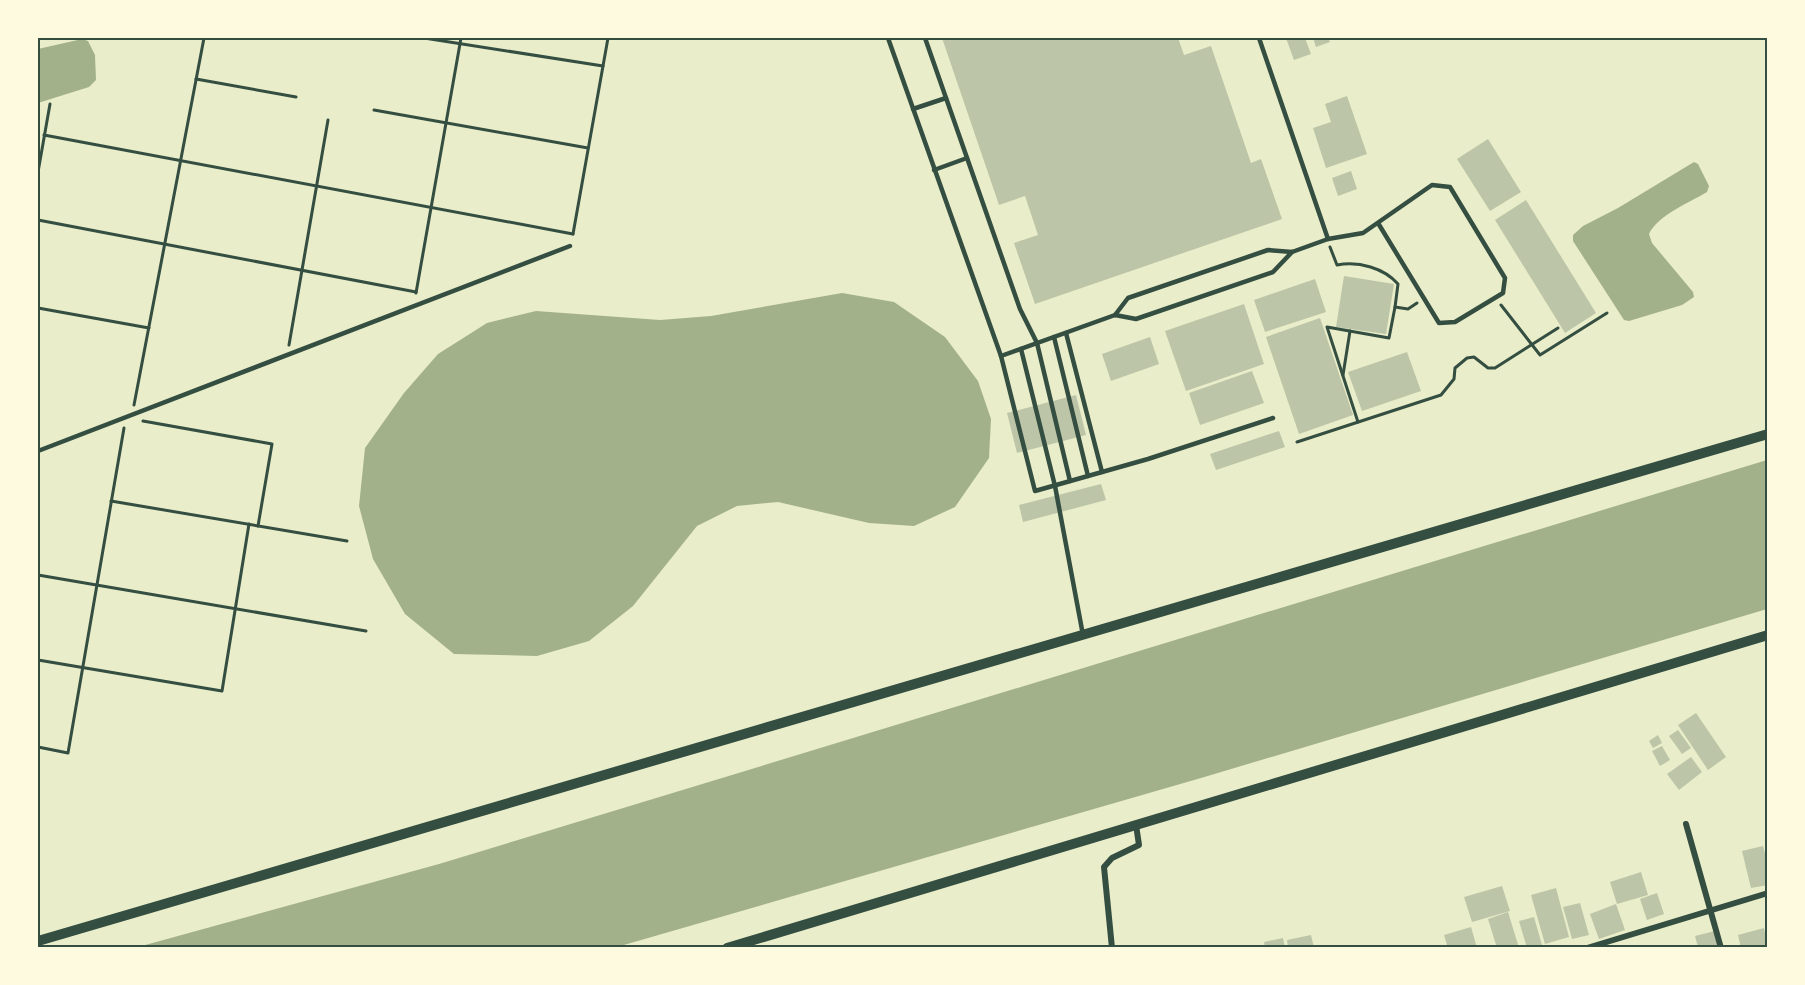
<svg xmlns="http://www.w3.org/2000/svg" width="1805" height="985" font-family="Montserrat,sans-serif">
	<rect width="100%" height="100%" fill="#e9edc9"/>
	<g fill="#a3b18a">
		<polygon points="82,39 88,41 95,55 96,80 89,87 38,103 38,49"/>
		<path d="M1694,162L1698,164L1709,186L1707,192C1689,203 1658,215 1649,234L1652,243L1693,292L1694,297L1682,305L1629,321L1624,320L1573,241V235L1583,226L1618,208Z"/>
		<polygon points="842,293 894,302 945,337 978,381 991,419 989,458 955,507 914,526 869,523 778,502 737,506 697,526 633,606 589,641 537,656 454,654 405,614 373,559 359,506 365,448 404,393 438,354 487,323 536,311 660,320 711,316"/>
		<polygon points="1767,460 1767,609 1201,778 617,947 138,947 439,864"/>
	</g>
	<g fill="#bcc5a7">
		<polygon points="942,38 1178,38 1184,55 1211,46 1251,163 1261,159 1282,219 1035,304 1014,243 1038,235 1025,196 999,205"/>
		<polygon points="1286,38 1305,38 1311,54 1294,60"/>
		<polygon points="1313,38 1328,38 1330,42 1316,47"/>
		<polygon points="1347,96 1367,154 1326,168 1313,128 1331,122 1325,104"/>
		<polygon points="1488,139 1521,192 1490,211 1457,159"/>
		<polygon points="1351,171 1357,189 1338,196 1332,178"/>
		<polygon points="1526,200 1596,313 1565,333 1495,220"/>
		<polygon points="1344,276 1394,284 1386,334 1336,327"/>
		<polygon points="1315,279 1326,312 1265,332 1254,300"/>
		<polygon points="1244,304 1264,364 1186,391 1165,331"/>
		<polygon points="1320,318 1353,415 1299,434 1266,337"/>
		<polygon points="1150,337 1159,364 1111,381 1102,354"/>
		<polygon points="1407,352 1421,391 1362,411 1348,372"/>
		<polygon points="1252,371 1264,403 1200,425 1189,393"/>
		<polygon points="1076,395 1086,435 1017,453 1007,413"/>
		<polygon points="1279,431 1285,447 1216,470 1210,454"/>
		<polygon points="1101,484 1106,500 1023,522 1019,505"/>
		<polygon points="1696,713 1726,757 1708,770 1678,725"/>
		<polygon points="1678,730 1691,748 1682,754 1669,736"/>
		<polygon points="1658,735 1662,743 1653,748 1649,741"/>
		<polygon points="1662,746 1670,760 1660,766 1652,751"/>
		<polygon points="1691,757 1702,772 1679,790 1667,774"/>
		<polygon points="1763,846 1768,865 1768,885 1751,888 1742,851"/>
		<polygon points="1641,872 1648,895 1617,904 1610,882"/>
		<polygon points="1502,886 1510,911 1472,922 1464,897"/>
		<polygon points="1556,888 1569,937 1545,944 1531,895"/>
		<polygon points="1657,893 1664,914 1647,920 1640,899"/>
		<polygon points="1580,903 1589,935 1572,939 1563,907"/>
		<polygon points="1616,904 1625,930 1599,939 1590,914"/>
		<polygon points="1508,912 1519,948 1497,948 1488,919"/>
		<polygon points="1534,917 1542,945 1543,948 1527,948 1519,921"/>
		<polygon points="1471,927 1477,948 1448,948 1444,935"/>
		<polygon points="1764,928 1768,948 1741,948 1738,935"/>
		<polygon points="1715,931 1720,948 1698,947 1695,936"/>
		<polygon points="1311,935 1314,948 1288,948 1287,940"/>
		<polygon points="1283,938 1285,948 1265,948 1264,942"/>
	</g>
	<g fill="none" stroke-linecap="round" stroke-linejoin="round">
		<g stroke="#344e41" stroke-width="3">
			<polyline points="424,38 603,66"/>
			<polyline points="196,79 296,97"/>
			<polyline points="374,110 588,148"/>
			<polyline points="44,135 573,234"/>
			<polyline points="38,172 50,104"/>
			<polyline points="38,220 416,292"/>
			<polyline points="573,234 608,38"/>
			<path d="M1330,247L1337,265C1359,261 1384,268 1398,284L1395,307L1408,309L1417,303"/>
			<polyline points="416,293 461,38"/>
			<polyline points="1501,305 1540,355 1607,313"/>
			<polyline points="38,308 149,328"/>
			<polyline points="289,345 328,120"/>
			<polyline points="1343,375 1350,331"/>
			<polyline points="134,405 204,38"/>
			<polyline points="143,421 272,444 258,526"/>
			<polyline points="1358,422 1327,327 1389,338 1395,307"/>
			<polyline points="1297,442 1441,395 1454,379 1455,368 1467,358 1474,357 1488,368 1495,368 1558,328"/>
			<polyline points="111,501 347,541"/>
			<polyline points="38,575 366,631"/>
			<polyline points="38,660 222,691 249,524"/>
			<polyline points="38,747 68,753 124,428"/>
		</g>
		<g stroke="#344e41" stroke-width="4.5">
			<polyline points="888,38 1001,356 1035,491 1148,459 1273,418"/>
			<polyline points="925,38 1020,309 1037,343 1070,481"/>
			<polyline points="1259,38 1328,239"/>
			<polyline points="913,109 946,98"/>
			<polyline points="934,170 967,158"/>
			<polyline points="1115,315 1128,298 1268,250 1292,252 1328,239 1363,233 1432,185 1450,187 1505,278 1503,293 1455,322 1439,323 1378,223"/>
			<polyline points="1066,333 1102,472"/>
			<polyline points="1054,337 1088,476"/>
			<polyline points="1021,349 1055,486 1083,635"/>
			<polyline points="1001,356 1115,315 1136,319 1273,272 1292,252"/>
			<polyline points="38,451 570,246"/>
		</g>
		<g stroke="#344e41" stroke-width="6">
			<polyline points="1686,824 1721,948"/>
			<polyline points="1112,948 1104,867 1112,858 1139,845 1136,825"/>
			<polyline points="1587,948 1768,893"/>
		</g>
		<g stroke="#344e41" stroke-width="10">
			<polyline points="38,941 1768,434"/>
			<polyline points="727,948 1768,635"/>
		</g>
	</g>
	<rect width="1805" height="985" fill="none" stroke="#fefae0" stroke-width="78"/>
	<rect x="39" y="39" width="1727" height="907" fill="none" stroke="#344e41" stroke-width="2"/>
</svg>
